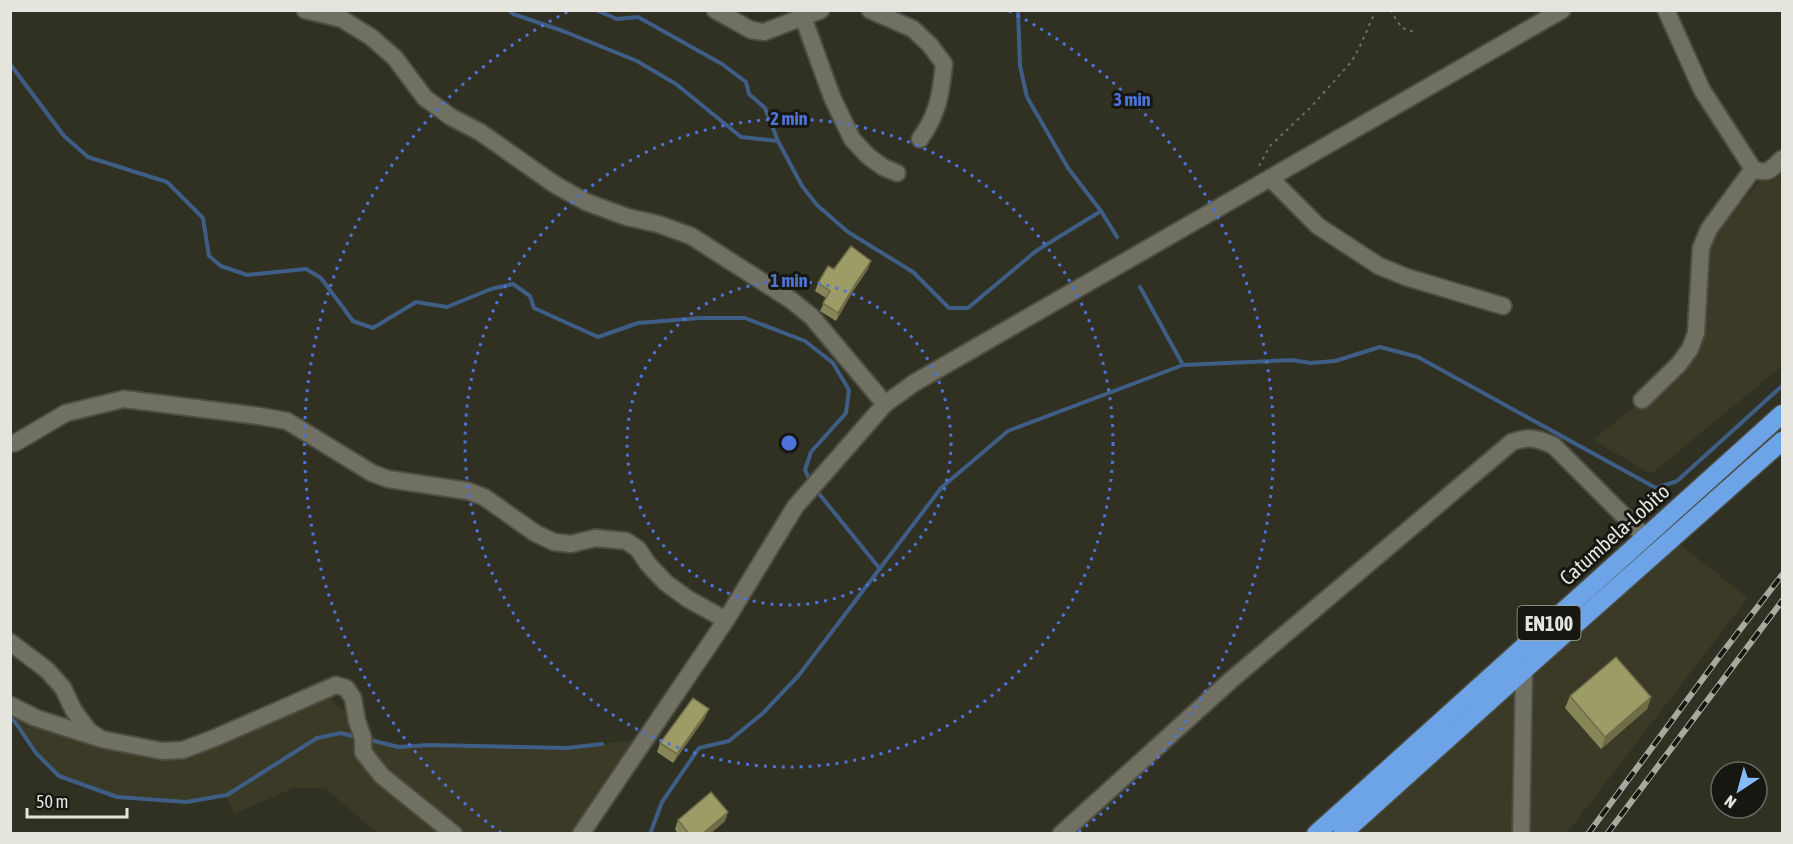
<svg xmlns="http://www.w3.org/2000/svg" width="1793" height="844" font-family="'Asap Condensed',sans-serif">
	<rect width="100%" height="100%" fill="#303023"/>
	<g fill="#3a3a27">
		<polygon points="1782,159 1782,366 1651,474 1593,440 1642,400 1690,349 1701,248 1768,172"/>
		<polygon points="1672,538 1748,598 1567,833 1342,834"/>
		<polygon points="322,692 357,721 363,738 399,747 429,745 567,748 636,740 573,833 378,834 325,788 294,788 234,814 226,795 186,802 117,797 59,776 36,753 15,722 16,708 162,751"/>
	</g>
	<g fill="none" stroke-linecap="round" stroke-linejoin="round">
		<g stroke="#3f5e85" stroke-width="4">
			<polyline points="509,10 513,14 563,31 637,61 676,84 741,137 778,141"/>
			<polyline points="596,10 617,19 638,17 722,64 746,82 749,94 765,108 778,141 802,186 817,205 848,232 913,272 949,308 968,308 1036,251 1101,211"/>
			<polyline points="1018,10 1020,66 1027,97 1068,168 1101,211 1117,237"/>
			<polyline points="10,64 64,136 88,157 167,182 203,218 209,256 221,266 247,275 306,269 321,278 353,321 373,328 416,302 447,307 491,289 513,284 530,296 534,308 598,337 638,323 701,318 745,318 805,341 833,363 849,390 846,413 811,452 805,470 810,481"/>
			<polyline points="1140,287 1183,365"/>
			<polyline points="816,490 880,569"/>
			<polyline points="10,718 15,722 36,753 59,776 117,797 186,802 227,795 317,738 341,733 356,737"/>
			<polyline points="366,739 399,747 429,745 567,748 602,744"/>
			<polyline points="650,834 662,802 699,748 729,741 763,713 799,675 941,488 1008,431 1183,365 1292,360 1310,363 1335,361 1380,347 1418,357 1656,488 1677,481 1782,386"/>
		</g>
		<g stroke="#4d4d42" stroke-width="20">
			<g id="minor">
				<polyline points="305,10 342,19 371,37 395,58 425,98 451,117 480,132 554,184 586,202 627,217 658,224 691,236 791,300 812,317 885,404"/>
				<polyline points="715,10 751,30 764,32 821,10"/>
				<path d="M870,10L913,29L930,45L944,64C941,94 938,114 920,139"/>
				<path d="M1666,10L1702,90L1753,169C1769,175 1771,169 1782,159"/>
				<polyline points="803,17 832,97 852,139 868,156 883,167 897,173"/>
				<polyline points="1270,178 1318,226 1379,266 1406,277 1503,306"/>
				<polyline points="1642,400 1679,364 1690,349 1696,333 1701,248 1709,229 1753,169"/>
				<polyline points="10,444 15,443 66,413 124,399 259,416 287,421 372,473 388,479 468,491 484,497 535,533 554,542 571,544 595,538 626,541 638,549 648,564 666,583 688,599 726,620"/>
				<polyline points="10,642 47,670 63,688 74,711 89,731 101,739 162,751 183,750 217,737 336,685 346,688 353,698 357,721 363,738 363,752 382,776 454,834"/>
				<polyline points="10,705 36,718 95,737"/>
				<polyline points="581,834 726,620 795,507 885,404 914,383 1562,10"/>
				<path d="M1061,834L1231,680L1512,442C1528,436 1538,438 1554,446L1645,537"/>
				<polyline points="1521,834 1524,670"/>
			</g>
		</g>
		<g stroke="#4d4d42" stroke-width="21">
			<g id="highway">
				<polyline points="1316,834 1782,414"/>
				<polyline points="1342,834 1542,654 1782,441"/>
			</g>
		</g>
		<g stroke="#6e6e63" stroke-width="2" stroke-dasharray="3 4.5" stroke-linecap="butt">
			<polyline points="1390,10 1402,28 1415,32"/>
			<polyline points="1259,166 1270,146 1311,107 1352,61 1360,46 1376,10"/>
		</g>
		<use href="#minor" stroke="#717163" stroke-width="16"/>
		<use href="#highway" stroke="#6ca4e7" stroke-width="18"/>
		<g stroke="#a9a99f" stroke-width="6">
			<g id="rail">
				<polyline points="1588,834 1716,661 1782,575"/>
				<polyline points="1607,834 1782,601"/>
			</g>
		</g>
		<use href="#rail" stroke="#171712" stroke-width="4" stroke-dasharray="11" stroke-linecap="butt"/>
	</g>
	<g fill="#878659">
		<polygon points="834,269 868,269 853,291 836,321 820,311 826,298 815,291 818,283"/>
		<polygon points="1570,696 1651,697 1647,709 1601,749 1565,708"/>
		<polygon points="705,718 673,763 657,752 660,743"/>
		<polygon points="728,812 725,821 710,834 678,834 675,829 678,820"/>
	</g>
	<g fill="#6e6d48">
		<polygon points="871,261 868,269 853,291 836,321 838,313 856,283"/>
		<polygon points="1651,697 1647,709 1601,749 1605,737"/>
		<polygon points="709,709 705,718 673,763 677,754"/>
		<polygon points="728,812 725,821 710,834 702,834"/>
	</g>
	<g fill="#9d9c67" stroke="#6e6d48" stroke-width="1.5">
		<polygon points="851,246 871,261 856,283 838,313 823,303 830,291 818,283 828,266 834,269"/>
		<polygon points="1616,657 1651,697 1605,737 1570,696"/>
		<polygon points="693,698 709,709 677,754 660,743"/>
		<polygon points="711,792 728,812 702,834 689,834 678,820"/>
	</g>
	<g fill="none" stroke="#4f74d9" stroke-width="3" stroke-dasharray="3 6">
		<circle cx="789" cy="443" r="162"/>
		<circle cx="789" cy="443" r="324"/>
		<path d="M501 833A485 485 0 0 1 569 11M1009 11A485 485 0 0 1 1077 833"/>
	</g>
	<g text-anchor="middle" dominant-baseline="central" stroke-width="6" stroke-linejoin="round" paint-order="stroke">
		<rect fill="#171712" stroke="#a7a7a0" stroke-width="1.5" x="1517.5" y="606" width="63" height="34" rx="4.5"/>
		<g font-size="20" font-weight="bold" fill="#e5e5dd">
			<text x="1549" y="623">EN100</text>
		</g>
		<g font-size="21" fill="#e5e5dd" stroke="#171712">
			<text transform="translate(1614 534) rotate(-42)">Catumbela-Lobito</text>
		</g>
	</g>
	<circle cx="789" cy="443" r="9" fill="#4f74d9" stroke="#171712" stroke-width="3"/>
	<g font-size="18" text-anchor="middle" font-weight="bold" fill="#4f74d9" stroke="#171712" stroke-width="6" stroke-linejoin="round" paint-order="stroke">
		<text x="1132" y="106">3 min</text>
		<text x="789" y="125">2 min</text>
		<text x="789" y="287">1 min</text>
	</g>
	<rect width="1793" height="844" fill="none" stroke="#e5e5dd" stroke-width="24"/>
	<g transform="translate(1739 790) rotate(216)"><circle r="28" fill="#171712" stroke="#696963" stroke-width="1.5"/>
	<path d="M0-4.5L10 22L0 15L-10 22Z" fill="#87bbfb"/>
	<text y="-9" font-size="16" font-weight="bold" text-anchor="middle" fill="#e5e5dd">N</text>
	</g>
	<path d="M27 808v9h100v-9" fill="none" stroke="#e5e5dd" stroke-width="3"/>
	<text x="36" y="808" font-size="18" fill="#e5e5dd" stroke="#171712" stroke-width="4.5" paint-order="stroke">50 m</text>
</svg>
